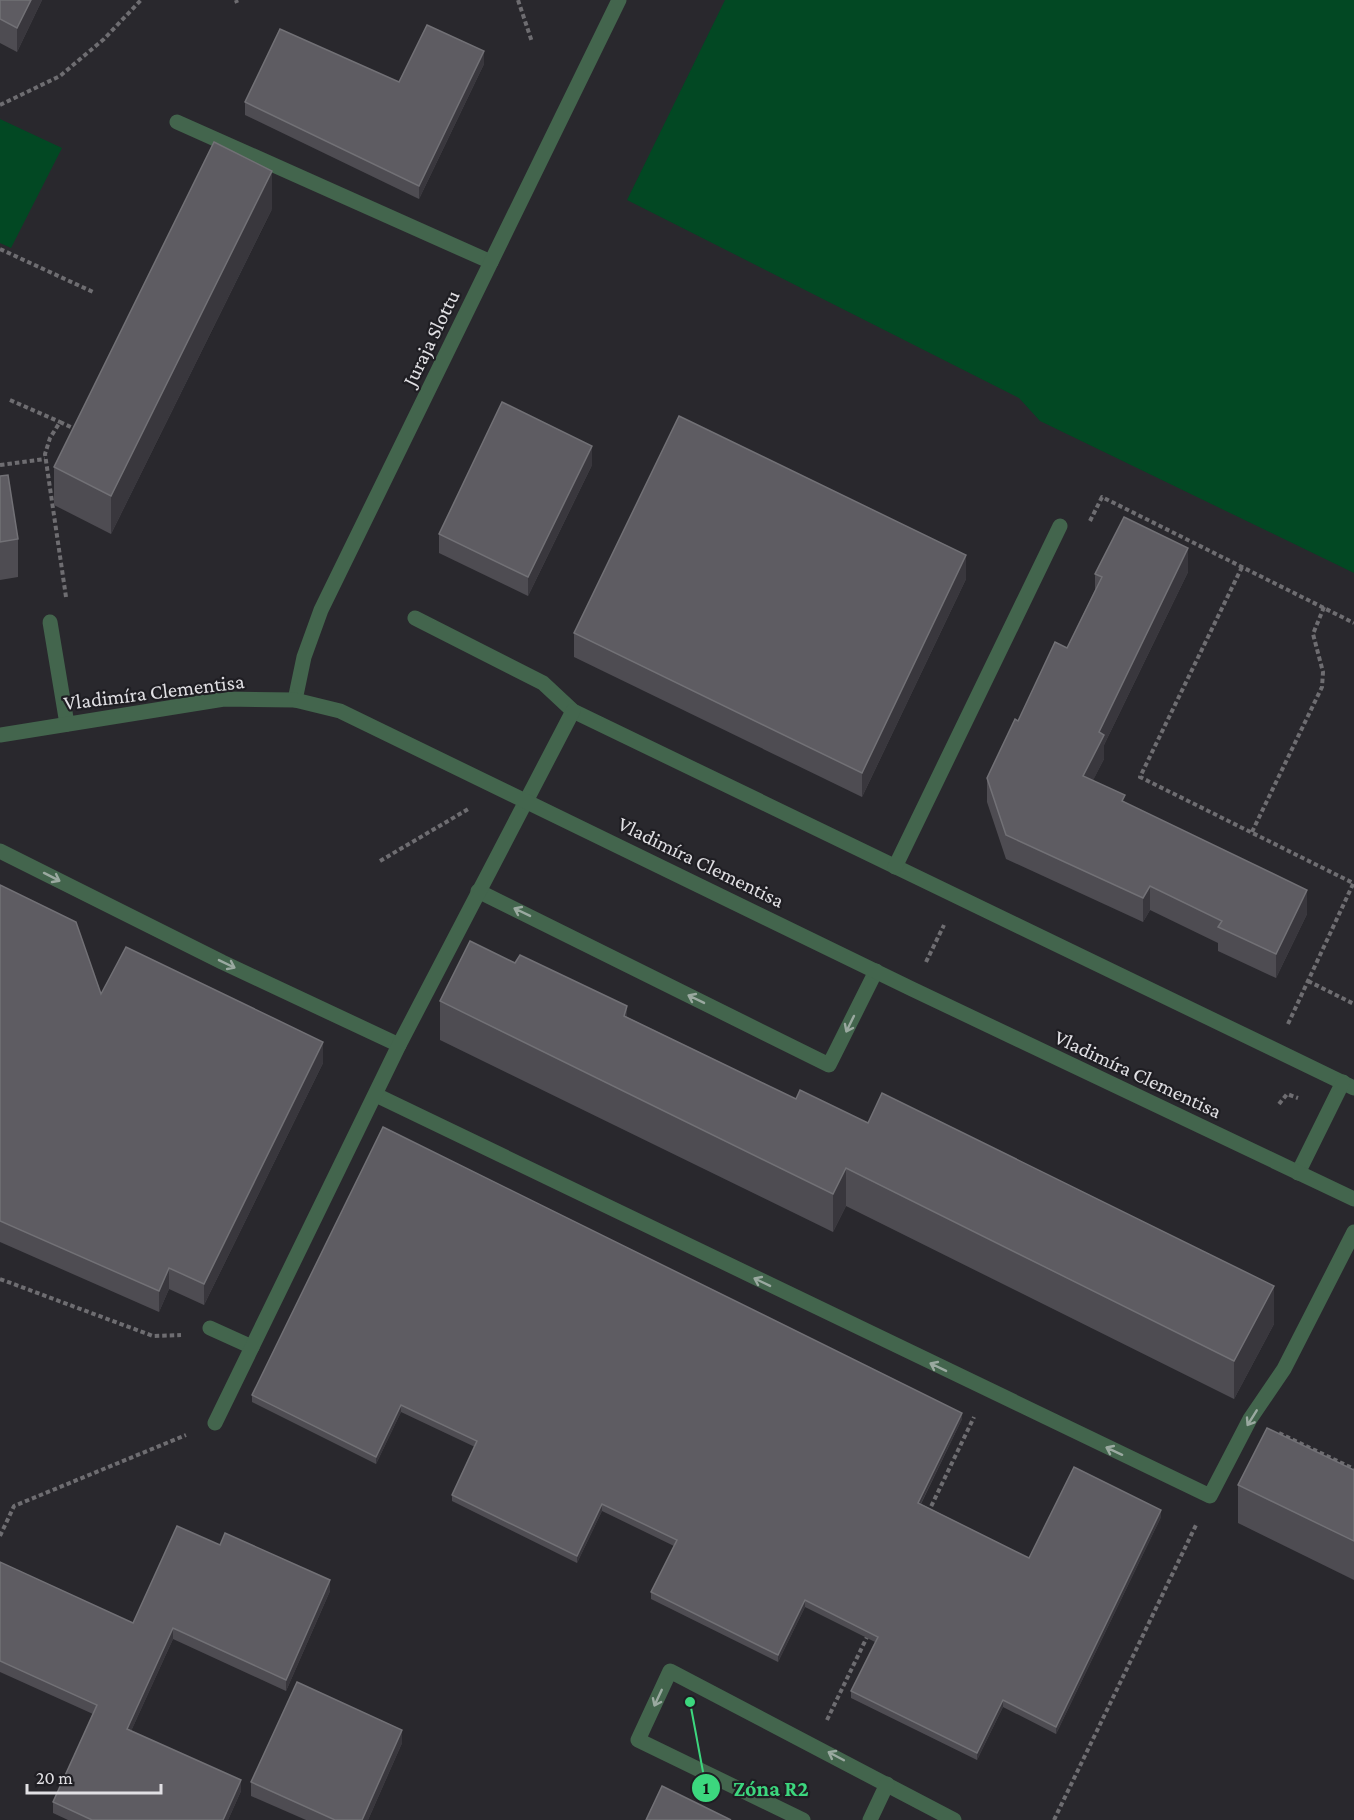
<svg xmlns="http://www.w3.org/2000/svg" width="1354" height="1820" font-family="'Crimson Pro',serif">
	<rect width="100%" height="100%" fill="#29282d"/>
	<g fill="#024823">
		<polygon points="725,0 1354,0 1354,573 1040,421 1019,398 627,200"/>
		<polygon points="0,119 62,148 11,248 0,243"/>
	</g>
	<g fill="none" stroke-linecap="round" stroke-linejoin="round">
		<g stroke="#6e6d71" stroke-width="4" stroke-dasharray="4.5 3" stroke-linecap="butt">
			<polyline points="236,0 237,3"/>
			<polyline points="518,0 532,42"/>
			<polyline points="0,105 60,76 104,39 141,0"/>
			<polyline points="0,249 93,292"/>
			<polyline points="10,400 60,422"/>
			<polyline points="0,465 45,459"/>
			<polyline points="1090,521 1102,497 1354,623"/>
			<polyline points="1242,567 1140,777 1353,883"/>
			<polyline points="66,597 45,454 50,438 60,422 77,430"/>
			<polyline points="1252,832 1322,687 1323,672 1313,634 1324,607"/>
			<polyline points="380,861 470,808"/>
			<polyline points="926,962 944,925"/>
			<polyline points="1308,981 1354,1004"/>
			<polyline points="1288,1024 1354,882"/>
			<polyline points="1279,1104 1287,1094 1298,1098"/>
			<polyline points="0,1279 153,1336 181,1335"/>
			<polyline points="1279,1433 1354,1469"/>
			<polyline points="928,1513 974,1417"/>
			<polyline points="0,1536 14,1506 186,1435"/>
			<polyline points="827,1720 868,1635"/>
			<polyline points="1054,1820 1197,1523"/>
		</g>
		<g stroke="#43654d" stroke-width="15">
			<polyline points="177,122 491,262"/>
			<polyline points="415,618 543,683 573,711 1354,1088"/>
			<polyline points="50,622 67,724"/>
			<polyline points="0,851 222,962 399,1045"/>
			<polyline points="895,867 1060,526"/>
			<polyline points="478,891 829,1065 876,971"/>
			<polyline points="376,1095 1210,1496 1250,1419 1284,1369 1354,1232"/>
			<polyline points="1298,1173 1343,1082"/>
			<polyline points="210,1328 252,1347"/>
			<polyline points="215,1423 399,1045 573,711"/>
			<polyline points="803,1820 638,1740 670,1671 954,1820"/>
			<polyline points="870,1820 887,1784"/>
		</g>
		<g stroke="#43654d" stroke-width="15">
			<polyline points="295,700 304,657 321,610 619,0"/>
			<polyline points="0,735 224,699 295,700 340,711 912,989 1354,1199"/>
		</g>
	</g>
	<g fill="#4e4c52">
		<polygon points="0,0 42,0 17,52 0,43"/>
		<polygon points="484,64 419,199 245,115 245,102 399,82"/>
		<polygon points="272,209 111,534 54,505 54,467"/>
		<polygon points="592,465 528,596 439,553 439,534"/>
		<polygon points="0,476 18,539 18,577 0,580"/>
		<polygon points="1188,572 1104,745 1104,759 1093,780 1125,802 1307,914 1276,978 1218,951 1218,943 1150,910 1143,922 1006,859 987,802 987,778 1018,721 1067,648 1095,590 1095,574"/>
		<polygon points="966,579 862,797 574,657 574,633"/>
		<polygon points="0,885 101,994 323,1063 204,1305 169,1289 159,1312 0,1242"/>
		<polygon points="440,1001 627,1017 796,1099 1274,1324 1234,1399 846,1206 833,1232 440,1040"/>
		<polygon points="252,1395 962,1419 921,1504 1029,1558 1161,1517 1056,1734 1003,1707 977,1760 851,1698 851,1691 875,1642 805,1607 778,1662 651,1599 651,1592 674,1546 602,1511 577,1563 452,1501 452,1495 475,1447 401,1412 376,1464 252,1402"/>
		<polygon points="1354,1470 1354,1580 1238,1523 1238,1485"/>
		<polygon points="220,1545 330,1591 286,1691 173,1639 131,1731 241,1791 228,1820 68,1820 53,1813 53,1802 93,1714 0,1672 0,1562 133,1623"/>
		<polygon points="402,1743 368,1820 306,1820 251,1796 251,1782"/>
	</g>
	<g fill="#39373d">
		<polygon points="31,0 42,0 17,52 17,28"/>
		<polygon points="484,51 484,64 419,199 419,186"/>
		<polygon points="272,171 272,209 111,534 111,496"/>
		<polygon points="592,446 592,465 528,596 528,577"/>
		<polygon points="1188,548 1188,572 1104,745 1104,759 1083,800 1083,776 1099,732"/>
		<polygon points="966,555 966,579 862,797 862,773"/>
		<polygon points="1150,886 1150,910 1143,922 1143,898"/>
		<polygon points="1307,890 1307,914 1276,978 1276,954"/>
		<polygon points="627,1006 627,1044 624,1016"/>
		<polygon points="323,1042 323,1063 204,1305 204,1284"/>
		<polygon points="846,1168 846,1206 833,1232 833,1194"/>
		<polygon points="169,1268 169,1289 159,1312 159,1291"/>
		<polygon points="1274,1286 1274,1324 1234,1399 1234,1361"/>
		<polygon points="401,1405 401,1412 376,1464 376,1457"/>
		<polygon points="962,1413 962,1419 918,1509 918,1503"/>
		<polygon points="602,1504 602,1511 577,1563 577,1556"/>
		<polygon points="1161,1510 1161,1517 1056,1734 1056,1727"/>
		<polygon points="330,1580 330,1591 286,1691 286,1680"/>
		<polygon points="805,1600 805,1607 778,1662 778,1655"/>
		<polygon points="173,1628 173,1639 127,1740 127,1729"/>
		<polygon points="1003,1700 1003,1707 977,1760 977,1753"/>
		<polygon points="402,1730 402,1743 368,1820 362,1820"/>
		<polygon points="241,1780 241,1791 228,1820 223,1820"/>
	</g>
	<g fill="#5e5c62" stroke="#727176" stroke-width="1.5">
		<polygon points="0,0 31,0 17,28 0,19"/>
		<polygon points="427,25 484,51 419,186 245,102 280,29 399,82"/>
		<polygon points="214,142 272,171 111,496 54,467"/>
		<polygon points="502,402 592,446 528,577 439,534"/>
		<polygon points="679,416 966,555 862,773 574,633"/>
		<polygon points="8,475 18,539 0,542 0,476"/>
		<polygon points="1124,517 1188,548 1099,732 1104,735 1083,776 1125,795 1122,801 1307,890 1276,954 1218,927 1222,921 1150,886 1143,898 1006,835 987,778 1015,719 1018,721 1055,642 1067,648 1102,577 1095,574"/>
		<polygon points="0,885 76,922 101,994 126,947 323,1042 204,1284 169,1268 159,1291 0,1221"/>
		<polygon points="470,941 515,963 520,955 627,1006 624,1016 796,1099 800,1090 868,1123 882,1093 1274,1286 1234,1361 846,1168 833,1194 440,1001"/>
		<polygon points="383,1127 962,1413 918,1503 1029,1558 1074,1467 1161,1510 1056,1727 1003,1700 977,1753 851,1691 878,1637 805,1600 778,1655 651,1592 677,1540 602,1504 577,1556 452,1495 477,1441 401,1405 376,1457 252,1395"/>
		<polygon points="1267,1428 1354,1470 1354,1541 1238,1485"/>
		<polygon points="177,1526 220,1545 225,1533 330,1580 286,1680 173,1628 127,1729 241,1780 223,1820 92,1820 53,1802 97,1705 0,1661 0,1562 133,1623"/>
		<polygon points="297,1682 402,1730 362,1820 335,1820 251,1782"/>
		<polygon points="662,1786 731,1820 646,1820"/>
	</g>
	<defs><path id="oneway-shaft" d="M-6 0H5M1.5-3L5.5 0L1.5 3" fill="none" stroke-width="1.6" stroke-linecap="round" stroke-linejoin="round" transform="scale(1.5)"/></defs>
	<g stroke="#9aa9a0">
		<use href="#oneway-shaft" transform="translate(52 877) rotate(27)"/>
		<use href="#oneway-shaft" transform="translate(522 912) rotate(-154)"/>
		<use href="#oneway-shaft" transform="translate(227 964) rotate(26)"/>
		<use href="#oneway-shaft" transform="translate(696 999) rotate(-154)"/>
		<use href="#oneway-shaft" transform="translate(850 1024) rotate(116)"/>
		<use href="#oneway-shaft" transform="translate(762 1282) rotate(-154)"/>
		<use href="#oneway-shaft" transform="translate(938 1367) rotate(-154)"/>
		<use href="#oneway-shaft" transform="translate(1252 1418) rotate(122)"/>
		<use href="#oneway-shaft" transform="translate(1114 1451) rotate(-155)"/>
		<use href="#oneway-shaft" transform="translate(658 1698) rotate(115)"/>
		<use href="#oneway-shaft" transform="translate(836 1756) rotate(-152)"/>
	</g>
	<g text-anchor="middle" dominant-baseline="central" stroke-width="4.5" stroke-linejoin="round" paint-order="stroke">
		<g font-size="21" fill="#e1e0e4" stroke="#1f1e23">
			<text transform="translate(431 338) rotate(-64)">Juraja Slottu</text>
			<text transform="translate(154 692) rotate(-7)">Vladimíra Clementisa</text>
			<text transform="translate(701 862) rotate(26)">Vladimíra Clementisa</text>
			<text transform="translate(1138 1074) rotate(25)">Vladimíra Clementisa</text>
		</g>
	</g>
	<path fill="none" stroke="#3cd77e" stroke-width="2" d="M690 1702L706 1788"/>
	<g fill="#3cd77e" stroke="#1f1e23" stroke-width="2">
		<circle cx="690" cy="1702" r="6"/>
		<circle cx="706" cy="1788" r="15"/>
	</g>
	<g font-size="18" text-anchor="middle" font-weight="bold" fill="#111">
		<text x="706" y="1794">1</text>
	</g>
	<g font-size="22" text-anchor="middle" font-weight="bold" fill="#3cd77e" stroke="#1f1e23" stroke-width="4.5" stroke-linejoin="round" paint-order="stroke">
		<text x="771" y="1796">Zóna R2</text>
	</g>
	<path d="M27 1784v9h134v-9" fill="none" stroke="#e1e0e4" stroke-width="3"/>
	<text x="36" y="1784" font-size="18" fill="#e1e0e4" stroke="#1f1e23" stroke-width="4.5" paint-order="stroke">20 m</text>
</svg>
